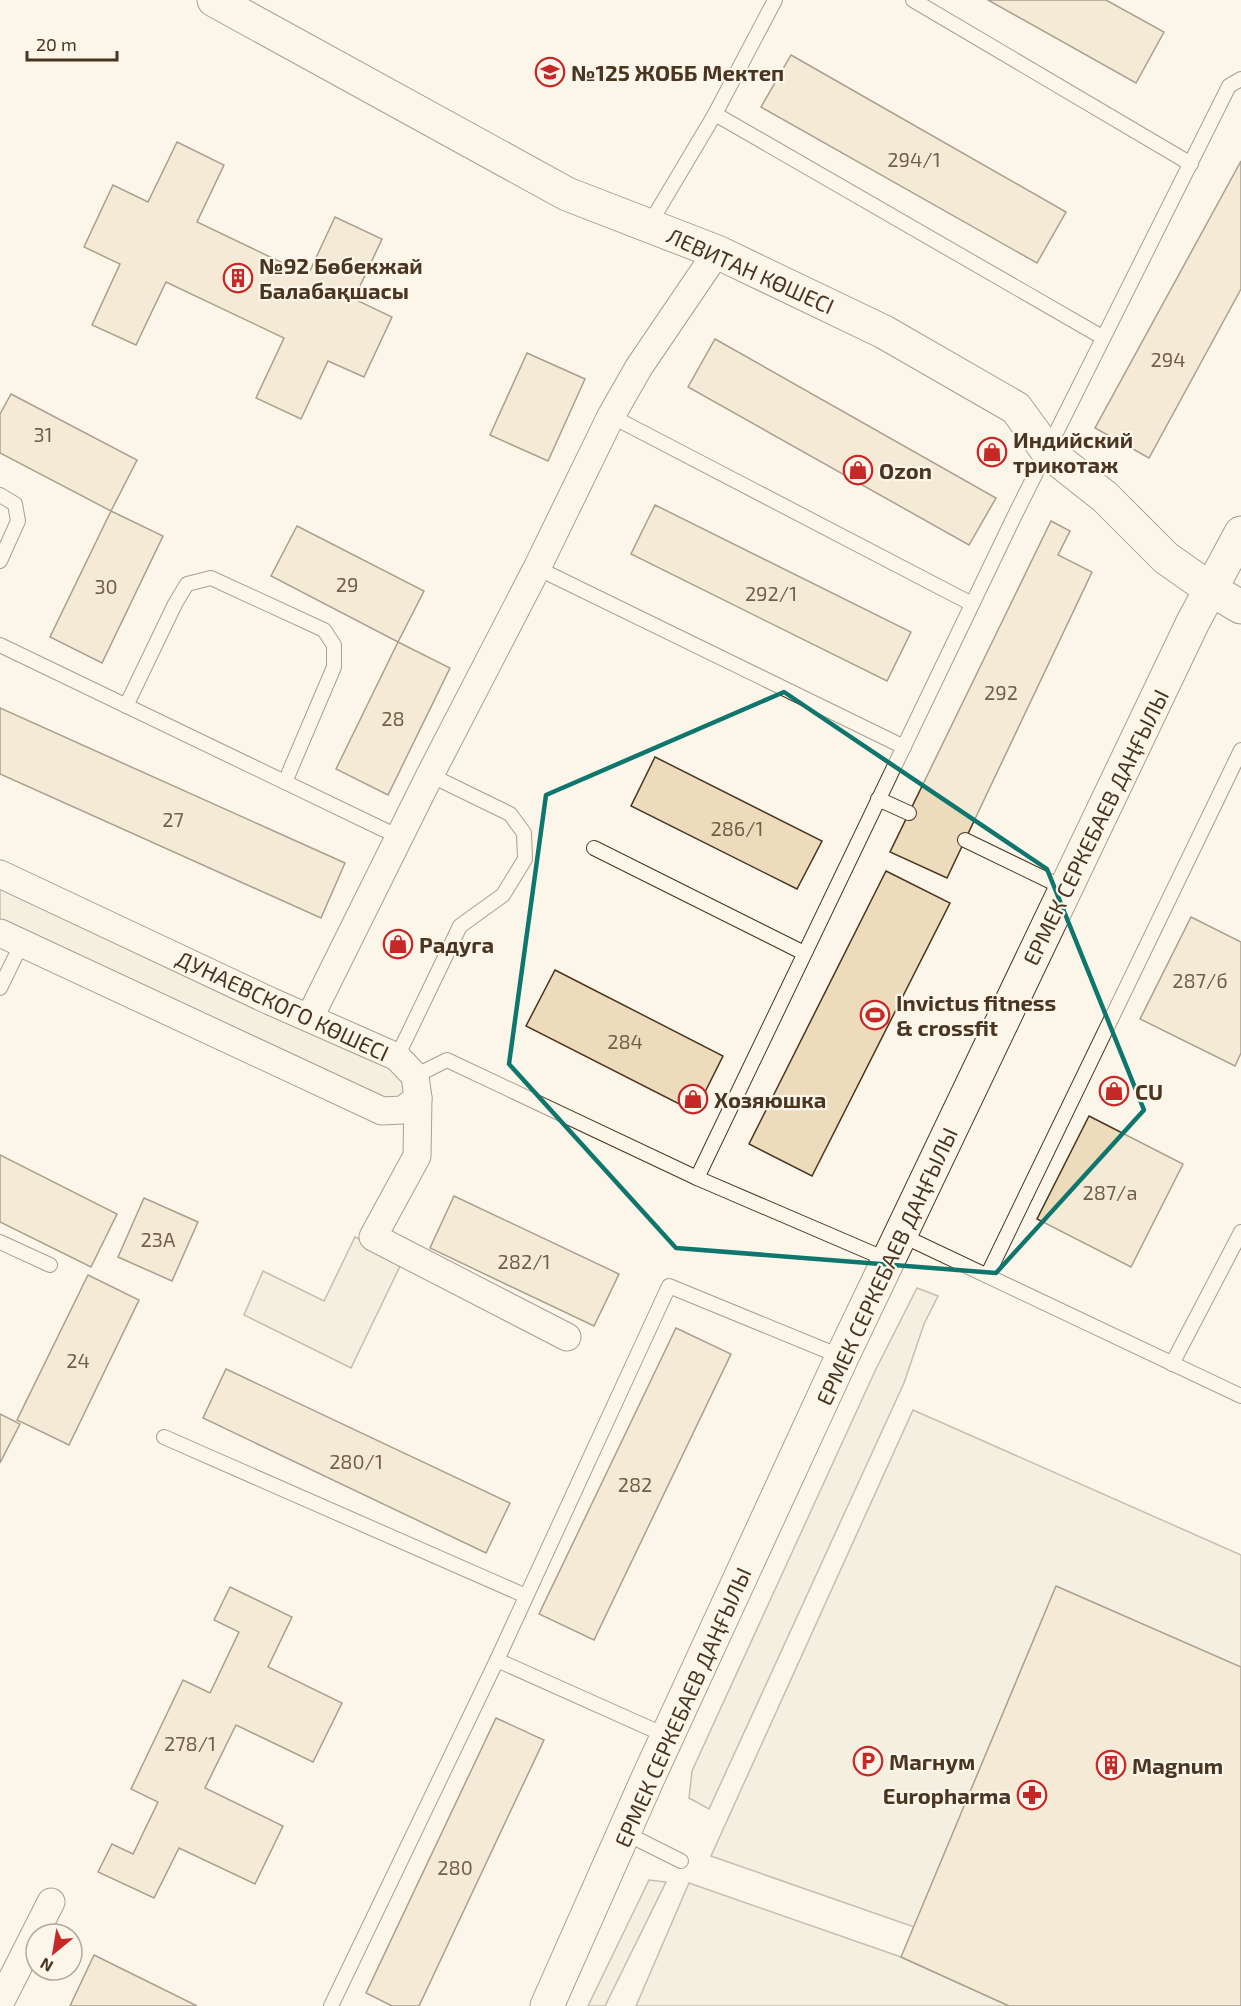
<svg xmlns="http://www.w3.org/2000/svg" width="1241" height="2006" font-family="'Exo 2',sans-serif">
	<rect width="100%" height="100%" fill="#fbf6e9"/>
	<g fill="#ede6d9" stroke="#887966" stroke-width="1.5">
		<polygon points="0,877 415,1076 403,1110 0,929"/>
		<polygon points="917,1288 938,1296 924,1324 904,1383 709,1809 689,1798 692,1771 875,1371"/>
		<polygon points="649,1880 666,1882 605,2006 588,2006"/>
	</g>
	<g fill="#ede7d9" stroke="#887966" stroke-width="1.5">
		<polygon points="355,1237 403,1260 351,1368 244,1315 263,1271 324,1301"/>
		<polygon points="913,1410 1241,1555 1241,1667 914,1927 711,1856"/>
		<polygon points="689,1883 901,1957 1009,2006 636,2006"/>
	</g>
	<g fill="#ecdcbc" stroke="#4a3520" stroke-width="1.5">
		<polygon points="988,0 1106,0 1164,32 1136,83"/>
		<polygon points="791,55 1066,212 1037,263 761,107"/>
		<polygon points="177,142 224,165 197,222 308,275 335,217 382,239 354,299 392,317 364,377 328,361 301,419 256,398 284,338 166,282 136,345 92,325 120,264 84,247 113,185 148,202"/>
		<polygon points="1241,161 1241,289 1149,458 1095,428"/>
		<polygon points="715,339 996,498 969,545 688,387"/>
		<polygon points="527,353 585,379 548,461 490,435"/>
		<polygon points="11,394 137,460 111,511 0,453 0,414"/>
		<polygon points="655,505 911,632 887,681 631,554"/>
		<polygon points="111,511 163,536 102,663 50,637"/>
		<polygon points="1051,521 1070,531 1058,555 1092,572 947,878 890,852"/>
		<polygon points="297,526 424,591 398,642 271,576"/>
		<polygon points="398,642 450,668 388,795 336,769"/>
		<polygon points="0,708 345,863 321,918 0,774"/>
		<polygon points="655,757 822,841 797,889 631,806"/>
		<polygon points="886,871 950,903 812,1176 749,1144"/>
		<polygon points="1191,917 1241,942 1241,1053 1235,1066 1140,1019"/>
		<polygon points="555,970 723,1056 695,1112 526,1026"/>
		<polygon points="1089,1116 1183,1164 1131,1267 1037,1219"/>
		<polygon points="0,1155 117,1214 91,1267 0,1222"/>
		<polygon points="454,1196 619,1274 594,1326 430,1248"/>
		<polygon points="144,1198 198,1222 172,1281 118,1257"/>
		<polygon points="88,1275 139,1300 69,1445 17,1420"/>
		<polygon points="676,1328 731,1354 594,1640 539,1614"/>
		<polygon points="226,1369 510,1503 486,1553 203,1418"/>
		<polygon points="0,1414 20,1424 0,1463"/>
		<polygon points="1056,1586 1241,1667 1241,2006 1009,2006 901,1957"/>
		<polygon points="230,1587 292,1617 268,1667 342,1703 313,1762 236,1725 205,1788 283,1826 255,1884 179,1848 154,1898 98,1872 112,1844 133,1854 158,1802 131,1789 183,1680 210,1693 239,1632 214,1620"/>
		<polygon points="496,1718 544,1740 419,2006 392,2006 366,1993"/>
		<polygon points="94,1955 197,2006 70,2006"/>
	</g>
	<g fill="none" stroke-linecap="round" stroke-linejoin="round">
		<g stroke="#4a3520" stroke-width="16">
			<g id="service">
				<polyline points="913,0 1191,164"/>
				<polyline points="715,114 1102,337"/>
				<polyline points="649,225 715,114 775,0"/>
				<polyline points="611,416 972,604"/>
				<polyline points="0,495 15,504 18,521 0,561"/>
				<polyline points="537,568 904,747"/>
				<polyline points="0,645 399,837"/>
				<polyline points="126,706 175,604 187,584 211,578 324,630 334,645 334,667 285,782"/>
				<polyline points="878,799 909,813"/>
				<polyline points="965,840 1064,888"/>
				<polyline points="594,848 804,953"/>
				<polyline points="0,988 22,943"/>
				<polyline points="397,1057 460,926 503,895 525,859 524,833 510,814 430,775"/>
				<polyline points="415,1076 447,1060 697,1178 888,1260"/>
				<polyline points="697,1178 1014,517 1229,86 1241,79"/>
				<polyline points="901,1235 1241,1396"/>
				<polyline points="0,1242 50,1265"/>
				<polyline points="987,1276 1241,750"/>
				<polyline points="1172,1364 1241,1232"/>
				<polyline points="164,1437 526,1596"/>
				<polyline points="497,1660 667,1736"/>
				<polyline points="625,1833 681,1861"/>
				<polyline points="331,2006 497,1660 669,1286 842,1357"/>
			</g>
		</g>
		<g stroke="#4a3520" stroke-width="29">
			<g id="minor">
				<polyline points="0,874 270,1001 397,1057 415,1076 418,1098 403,1110 382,1111 0,933"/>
				<polyline points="310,1017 430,775 537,568 611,416 639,367 717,252"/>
				<polyline points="418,1098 417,1156 373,1237 567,1337"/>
				<polyline points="0,2003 51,1902"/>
			</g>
		</g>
		<g stroke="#4a3520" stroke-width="35">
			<g id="tertiary">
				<polyline points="214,0 567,194 717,252 884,332 1016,408 1048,452 1105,497 1166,558 1210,589 1241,607"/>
				<polyline points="547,2006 648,1778 842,1357 1193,622 1241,533"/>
			</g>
		</g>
		<use href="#service" stroke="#fbf6e9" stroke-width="14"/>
		<use href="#minor" stroke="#fbf6e9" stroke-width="27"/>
		<use href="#tertiary" stroke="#fbf6e9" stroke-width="33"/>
	</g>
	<path d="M0 0H1241V2006H0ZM784,692L1047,869L1144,1110L996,1273L676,1248L509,1064L546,795Z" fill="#fbf6e9" fill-opacity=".55" fill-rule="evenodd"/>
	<path fill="none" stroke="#0f766e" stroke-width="4.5" stroke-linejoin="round" d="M784,692L1047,869L1144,1110L996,1273L676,1248L509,1064L546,795Z"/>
	<defs>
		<g id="school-ring" transform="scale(1.5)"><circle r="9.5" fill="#fbf6e9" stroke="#c62828" stroke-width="1.5"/><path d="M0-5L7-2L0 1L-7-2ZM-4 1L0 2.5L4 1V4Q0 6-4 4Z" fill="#c62828"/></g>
		<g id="building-ring" transform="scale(1.5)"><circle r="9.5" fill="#fbf6e9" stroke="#c62828" stroke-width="1.5"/><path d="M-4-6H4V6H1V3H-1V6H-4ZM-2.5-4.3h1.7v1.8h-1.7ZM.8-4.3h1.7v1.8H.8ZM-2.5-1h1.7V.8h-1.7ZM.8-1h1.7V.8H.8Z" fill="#c62828"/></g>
		<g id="shop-ring" transform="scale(1.5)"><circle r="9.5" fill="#fbf6e9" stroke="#c62828" stroke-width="1.5"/><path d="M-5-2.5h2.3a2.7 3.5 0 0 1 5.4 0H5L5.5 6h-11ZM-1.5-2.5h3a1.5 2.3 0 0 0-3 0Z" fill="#c62828"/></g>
		<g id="stadium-ring" transform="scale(1.5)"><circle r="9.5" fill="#fbf6e9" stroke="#c62828" stroke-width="1.5"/><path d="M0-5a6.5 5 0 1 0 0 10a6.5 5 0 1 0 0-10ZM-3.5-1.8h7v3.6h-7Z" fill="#c62828"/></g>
		<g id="parking-ring" transform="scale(1.5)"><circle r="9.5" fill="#fbf6e9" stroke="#c62828" stroke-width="1.5"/><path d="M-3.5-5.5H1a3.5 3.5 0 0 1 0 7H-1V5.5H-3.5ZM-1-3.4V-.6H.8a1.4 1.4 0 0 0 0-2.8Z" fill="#c62828"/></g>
		<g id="pharmacy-ring" transform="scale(1.5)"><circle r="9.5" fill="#fbf6e9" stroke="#c62828" stroke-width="1.5"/><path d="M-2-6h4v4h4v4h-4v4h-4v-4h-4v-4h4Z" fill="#c62828"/></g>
	</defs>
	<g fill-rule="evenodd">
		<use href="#school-ring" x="550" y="72"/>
		<use href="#building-ring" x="238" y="278"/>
		<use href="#shop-ring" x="992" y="452"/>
		<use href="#shop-ring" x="858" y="470"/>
		<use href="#shop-ring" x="398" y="944"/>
		<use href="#stadium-ring" x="875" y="1015"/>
		<use href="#shop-ring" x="1114" y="1091"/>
		<use href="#shop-ring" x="693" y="1099"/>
		<use href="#parking-ring" x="868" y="1761"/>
		<use href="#building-ring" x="1111" y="1765"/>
		<use href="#pharmacy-ring" x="1032" y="1795"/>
	</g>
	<g text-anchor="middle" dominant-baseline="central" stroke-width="4.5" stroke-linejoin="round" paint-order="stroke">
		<g font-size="20" fill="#725f47">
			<text x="914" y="159">294/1</text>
			<text x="1168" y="359">294</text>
			<text x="43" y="434">31</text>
			<text x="347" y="584">29</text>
			<text x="106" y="586">30</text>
			<text x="771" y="593">292/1</text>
			<text x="1001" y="692">292</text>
			<text x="393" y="718">28</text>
			<text x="173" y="819">27</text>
			<text x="737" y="828">286/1</text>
			<text x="1200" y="980">287/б</text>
			<text x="625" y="1041">284</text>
			<text x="1110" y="1192">287/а</text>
			<text x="158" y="1239">23А</text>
			<text x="524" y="1261">282/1</text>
			<text x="78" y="1360">24</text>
			<text x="356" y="1461">280/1</text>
			<text x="635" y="1484">282</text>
			<text x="190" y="1743">278/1</text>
			<text x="455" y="1867">280</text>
		</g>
		<g font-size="22" font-weight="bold" fill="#4a3520" stroke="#fbf6e9" text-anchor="start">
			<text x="571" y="72">№125 ЖОББ Мектеп</text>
			<text x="259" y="265">№92 Бөбекжай<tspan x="259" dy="25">Балабақшасы</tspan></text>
			<text x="1013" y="439">Индийский<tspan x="1013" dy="25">трикотаж</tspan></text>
			<text x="879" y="470">Ozon</text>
			<text x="419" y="944">Радуга</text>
			<text x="896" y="1002">Invictus fitness<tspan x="896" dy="25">&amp; crossfit</tspan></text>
			<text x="1135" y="1091">CU</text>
			<text x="714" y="1099">Хозяюшка</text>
			<text x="889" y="1761">Магнум</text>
			<text x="1132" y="1765">Magnum</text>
			<text x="1011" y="1795" text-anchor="end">Europharma</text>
		</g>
		<g font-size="22" fill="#4a3520" stroke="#fbf6e9">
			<text transform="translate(751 270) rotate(24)">ЛЕВИТАН КӨШЕСІ</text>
			<text transform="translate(1095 827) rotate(-64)">ЕРМЕК СЕРКЕБАЕВ ДАҢҒЫЛЫ</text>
			<text transform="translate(283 1005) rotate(25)">ДУНАЕВСКОГО КӨШЕСІ</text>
			<text transform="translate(886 1266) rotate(-65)">ЕРМЕК СЕРКЕБАЕВ ДАҢҒЫЛЫ</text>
			<text transform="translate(682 1707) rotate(-66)">ЕРМЕК СЕРКЕБАЕВ ДАҢҒЫЛЫ</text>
		</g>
	</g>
	<g transform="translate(54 1952) rotate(210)"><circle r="28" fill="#fbf6e9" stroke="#b4a999" stroke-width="1.5"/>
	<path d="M0-4.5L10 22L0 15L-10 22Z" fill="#c62828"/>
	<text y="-9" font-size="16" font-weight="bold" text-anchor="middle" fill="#4a3520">N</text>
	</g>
	<path d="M27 51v9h90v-9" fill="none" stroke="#4a3520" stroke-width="3"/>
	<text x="36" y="51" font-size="18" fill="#4a3520" stroke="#fbf6e9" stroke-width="4.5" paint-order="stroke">20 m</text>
</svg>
